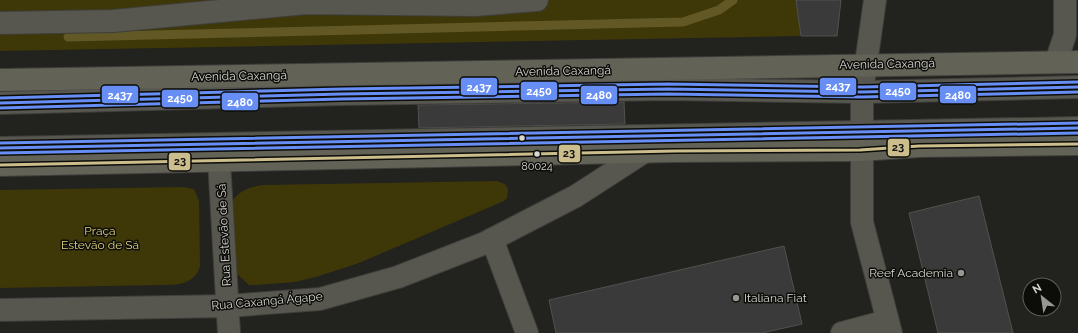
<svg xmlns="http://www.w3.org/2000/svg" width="1078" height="333" font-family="Raleway,sans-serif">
	<rect width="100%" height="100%" fill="#22221e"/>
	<g fill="#3e3708">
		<polygon points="0,0 796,0 801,36 0,51"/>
		<path d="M496,181L505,184L508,189L507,198L504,201L359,263L316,277L295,282L257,285H249L235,272L231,203C238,191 249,187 263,185Z"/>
		<path d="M184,187L194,189L199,201L200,266C195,285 177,285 160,285L0,288V190Z"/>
	</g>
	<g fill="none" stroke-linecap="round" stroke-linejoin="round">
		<polyline stroke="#615825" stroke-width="9" points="68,37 683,22 719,10 733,0"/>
	</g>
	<g fill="#3a3a3a" stroke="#515150">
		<polygon points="796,0 841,0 837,36 801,36"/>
		<polygon points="624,102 625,124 419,128 418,105"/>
		<polygon points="979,196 1013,333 938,333 909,213"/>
		<polygon points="784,246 802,324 762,333 556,333 549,300"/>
	</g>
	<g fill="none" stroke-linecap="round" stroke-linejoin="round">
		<g stroke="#3e3e3b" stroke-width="24">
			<g id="minor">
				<polyline points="875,0 862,92 862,222 891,333"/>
				<polyline points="0,23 113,21 306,3 475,5 537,0"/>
				<polyline points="1056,62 1065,35 1065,0"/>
				<polyline points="0,103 342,94 668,89 862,92 1078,87"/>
				<polyline points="0,148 1078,128"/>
				<polyline points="219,160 229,333"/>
				<polyline points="492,239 527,333"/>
				<polyline points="0,310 228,306 320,299 398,277 485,243 576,196 644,152"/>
				<polyline points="842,333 887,321"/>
			</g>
		</g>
		<g stroke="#3e3e3b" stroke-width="24">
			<g id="major">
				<polyline points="0,80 1078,62"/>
				<polyline points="0,165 675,151 860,150 919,146 1078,144"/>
			</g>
		</g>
		<use href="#minor" stroke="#58574f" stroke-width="22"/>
		<use href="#major" stroke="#636257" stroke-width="22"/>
		<g stroke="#0c0c09" stroke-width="6">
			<g id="bus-1">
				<polyline points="0,103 342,94 668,89 862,92 1078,87"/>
				<polyline points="0,148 1078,128"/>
			</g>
		</g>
		<g stroke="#0c0c09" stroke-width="6">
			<g id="bus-2">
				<polyline points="0,108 342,99 668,94 862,97 1078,92"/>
				<polyline points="0,153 1078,133"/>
			</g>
		</g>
		<g stroke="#0c0c09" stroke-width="6">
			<g id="bus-3">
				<polyline points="0,98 342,89 668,84 862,87 1078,82"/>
				<polyline points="0,143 1078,123"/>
			</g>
		</g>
		<g stroke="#0c0c09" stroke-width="6">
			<polyline id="bus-4" points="0,165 675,151 860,150 919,146 1078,144"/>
		</g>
		<use href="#bus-1" stroke="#678ef4" stroke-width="3"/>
		<use href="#bus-2" stroke="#678ef4" stroke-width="3"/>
		<use href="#bus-3" stroke="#678ef4" stroke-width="3"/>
		<use href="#bus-4" stroke="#ccbe8c" stroke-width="3"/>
	</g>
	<g fill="#d7d6d1" stroke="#0c0c09" stroke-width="1.5">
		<circle cx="522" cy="138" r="3.5"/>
		<circle cx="537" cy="154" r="3.5"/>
	</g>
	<g fill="#989792" stroke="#0c0c09" stroke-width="1.5">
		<circle cx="961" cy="273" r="4"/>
		<circle cx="736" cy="298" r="4"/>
	</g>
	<g text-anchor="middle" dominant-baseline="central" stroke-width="3" stroke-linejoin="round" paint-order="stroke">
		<g font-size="11" fill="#d7d6d1" stroke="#0c0c09">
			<text x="537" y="166">80024</text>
		</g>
		<g font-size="12" fill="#d7d6d1" stroke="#0c0c09">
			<text transform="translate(887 64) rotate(-1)">Avenida Caxangá</text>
			<text transform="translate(563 71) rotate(-1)">Avenida Caxangá</text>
			<text transform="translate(239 76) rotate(-1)">Avenida Caxangá</text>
			<text transform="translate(224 235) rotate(-93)">Rua Estevão de Sá</text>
			<text transform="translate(267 301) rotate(-5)">Rua Caxangá Ágape</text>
		</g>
		<g font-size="12" fill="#dfd17e" stroke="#0c0c09">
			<text x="100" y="231">Praça<tspan x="100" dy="14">Estevão de Sá</tspan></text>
		</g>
		<g font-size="12" fill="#d7d6d1" stroke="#0c0c09" text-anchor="end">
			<text x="953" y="273">Reef Academia</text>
			<text x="744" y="298" text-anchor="start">Italiana Fiat</text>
		</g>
	</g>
	<g stroke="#0c0c09" stroke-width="1.5">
		<rect x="819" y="77" width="38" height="19" rx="4" fill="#678ef4"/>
		<rect x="460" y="77" width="38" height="19" rx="4" fill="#678ef4"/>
		<rect x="520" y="81" width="38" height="20" rx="4" fill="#678ef4"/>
		<rect x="879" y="82" width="38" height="19" rx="4" fill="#678ef4"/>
		<rect x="939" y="85" width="38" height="19" rx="4" fill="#678ef4"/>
		<rect x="101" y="85" width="38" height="19" rx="4" fill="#678ef4"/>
		<rect x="580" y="85" width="38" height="20" rx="4" fill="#678ef4"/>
		<rect x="161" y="89" width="38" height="19" rx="4" fill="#678ef4"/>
		<rect x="221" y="92" width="38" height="19" rx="4" fill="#678ef4"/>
		<rect x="887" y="138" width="23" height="19" rx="4" fill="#ccbe8c"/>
		<rect x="558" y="144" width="23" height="19" rx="4" fill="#ccbe8c"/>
		<rect x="168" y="152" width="23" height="19" rx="4" fill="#ccbe8c"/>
	</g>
	<g font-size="11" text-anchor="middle" font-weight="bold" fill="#fff">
		<text x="838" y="90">2437</text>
		<text x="479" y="91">2437</text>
		<text x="539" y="95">2450</text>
		<text x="898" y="95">2450</text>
		<text x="958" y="99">2480</text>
		<text x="120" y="99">2437</text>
		<text x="599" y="99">2480</text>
		<text x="180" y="102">2450</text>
		<text x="240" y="106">2480</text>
	</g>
	<g font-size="11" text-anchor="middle" font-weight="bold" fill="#111">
		<text x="898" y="151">23</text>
		<text x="569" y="157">23</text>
		<text x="180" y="165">23</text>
	</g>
	<g transform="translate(1042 297) rotate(330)"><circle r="19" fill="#0c0c09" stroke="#5d5d59"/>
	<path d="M0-3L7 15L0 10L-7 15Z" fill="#989792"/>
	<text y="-6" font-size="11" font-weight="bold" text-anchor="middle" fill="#d7d6d1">N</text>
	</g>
</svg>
